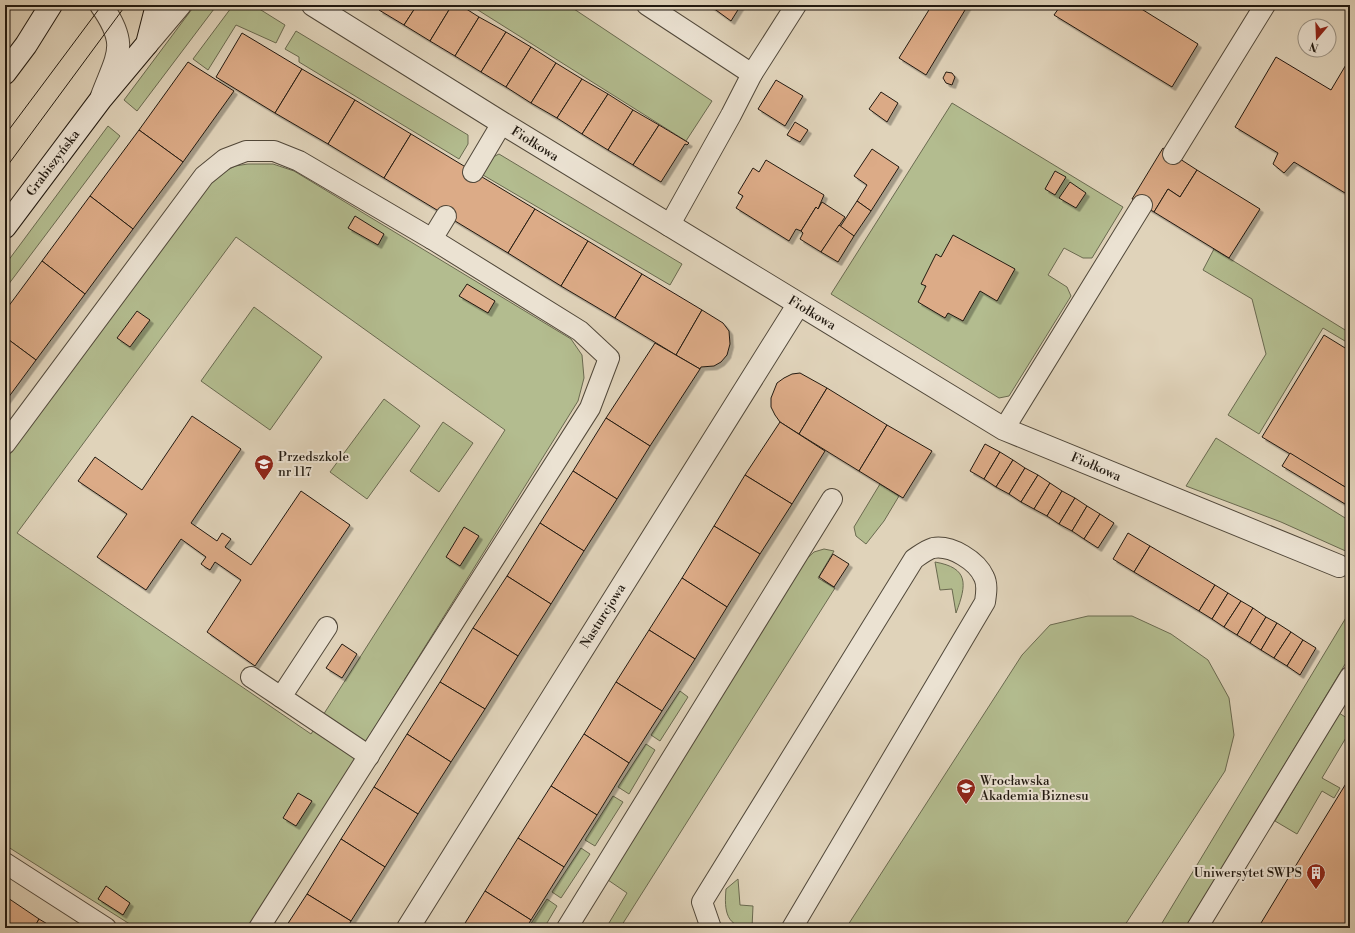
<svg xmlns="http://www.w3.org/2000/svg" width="1355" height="933" font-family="'Libre Bodoni',serif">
	<defs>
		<filter id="shadow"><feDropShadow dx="3.5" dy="3.5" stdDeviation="0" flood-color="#0004"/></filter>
	</defs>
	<rect width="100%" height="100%" fill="#e0d3ba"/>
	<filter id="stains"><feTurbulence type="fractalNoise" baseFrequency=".005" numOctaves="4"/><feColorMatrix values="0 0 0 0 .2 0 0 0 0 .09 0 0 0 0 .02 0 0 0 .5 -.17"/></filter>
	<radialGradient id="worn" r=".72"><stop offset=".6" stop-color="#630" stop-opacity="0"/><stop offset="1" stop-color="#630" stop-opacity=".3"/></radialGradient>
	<g fill="#b3bc8f" stroke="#6a6a50" fill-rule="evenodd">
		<polygon points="195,5 217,5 137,111 124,100"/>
		<polygon points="241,5 253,5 285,25 276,43 236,25 208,70 193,59 231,8"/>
		<polygon points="470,5 568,5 712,101 686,141"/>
		<polygon points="296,31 468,135 468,144 459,159 299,62 299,57 285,49"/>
		<polygon points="952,103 1123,207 1092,258 1083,258 1064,248 1048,275 1067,287 1071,296 1009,396 999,398 831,294"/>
		<polygon points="108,126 120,136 5,289 5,265"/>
		<polygon points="499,154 682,264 670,285 483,175 493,157"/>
		<path d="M248,164H273L294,171L571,339L582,355L584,378L578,401L256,918L245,928H136L5,845V458L212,178L235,166ZM236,237L505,430L311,734L17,533Z"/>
		<polygon points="1214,249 1350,333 1350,344 1323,328 1259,434 1228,415 1266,354 1252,299 1203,270"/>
		<polygon points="254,307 322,357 270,430 201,381"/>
		<polygon points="384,399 420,426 367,499 330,472"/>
		<polygon points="443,422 473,443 439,492 410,471"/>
		<polygon points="1216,438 1350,521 1350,553 1281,522 1186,486"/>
		<polygon points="880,484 899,496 884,521 866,544 856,536 854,527"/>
		<polygon points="824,549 834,551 818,578 835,588 620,928 606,928 627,893 608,880 801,564 814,552"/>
		<path d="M935,562C969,568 967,584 956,613L952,589L940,590Z"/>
		<polygon points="1350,611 1350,656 1186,928 1159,928"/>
		<polygon points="1088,616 1132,616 1171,634 1208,660 1229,698 1234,735 1225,771 1123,928 846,928 1022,655 1050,625"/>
		<polygon points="680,691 688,697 660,741 651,735"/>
		<polygon points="1339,713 1350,720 1350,731 1322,778 1340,788 1334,798 1322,791 1297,834 1275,821"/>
		<polygon points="646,744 655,750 629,794 618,787"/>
		<polygon points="613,796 623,802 595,846 585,840"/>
		<polygon points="581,848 590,854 561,898 552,892"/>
		<path d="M738,879L740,905L753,906L752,928C726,928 724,911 726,889Z"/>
		<polygon points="547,899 557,906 544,928 528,928"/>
	</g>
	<g fill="#dcab87" stroke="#211910" filter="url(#shadow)">
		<polygon points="382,5 417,5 404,25 379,10"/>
		<polygon points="417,5 452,5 430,41 404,25"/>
		<polygon points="452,5 460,5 479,17 455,56 430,41"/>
		<polygon points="709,5 741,5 731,21"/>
		<polygon points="932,5 968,5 926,75 899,58"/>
		<polygon points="1061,5 1135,5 1198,44 1172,87 1054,15"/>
		<polygon points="479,17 506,32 481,72 455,56"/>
		<polygon points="506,32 531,47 506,87 481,72"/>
		<polygon points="242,33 302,69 275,113 216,77"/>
		<polygon points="531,47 556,63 531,103 506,87"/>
		<polygon points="1276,57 1331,90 1350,58 1350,196 1294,162 1284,173 1273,164 1278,153 1235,127"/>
		<polygon points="188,62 234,91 183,162 139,130"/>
		<polygon points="556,63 582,79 557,118 531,103"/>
		<polygon points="302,69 355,100 328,144 275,113"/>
		<polygon points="946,72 952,73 955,77 952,85 946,83 943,78"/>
		<polygon points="582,79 608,94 582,134 557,118"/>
		<polygon points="776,80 803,96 785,126 758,109"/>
		<polygon points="881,92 898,103 887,122 869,109"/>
		<polygon points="608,94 633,110 608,150 582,134"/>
		<polygon points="355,100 411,134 384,178 328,144"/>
		<polygon points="633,110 659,125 633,165 608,150"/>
		<polygon points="795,122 808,130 800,142 787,135"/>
		<polygon points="659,125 689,143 687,145 685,144 661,182 633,165"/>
		<polygon points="139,130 183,162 133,229 90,196"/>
		<polygon points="411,134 535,209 508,253 384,178"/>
		<polygon points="1163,148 1197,170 1180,197 1168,189 1154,212 1132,199"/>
		<polygon points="872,149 899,167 871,211 857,201 867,185 854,176"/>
		<polygon points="766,160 824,195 818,209 816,207 801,231 796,229 789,241 736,208 743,196 738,193 753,168 759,172"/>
		<polygon points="1197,170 1260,209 1229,258 1154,212 1168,189 1180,197"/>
		<polygon points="1055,171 1066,177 1055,195 1045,189"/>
		<polygon points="1070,182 1086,193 1076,208 1059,198"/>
		<polygon points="90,196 133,229 85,294 42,261"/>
		<polygon points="857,201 871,211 854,236 840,227"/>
		<polygon points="822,202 845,217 821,252 800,239 803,233 801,231 816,207 818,209"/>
		<polygon points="535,209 588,241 561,286 508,253"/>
		<polygon points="355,216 384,234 378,245 348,228"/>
		<polygon points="839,225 854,236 838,262 821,252"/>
		<polygon points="953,235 1015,269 997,301 980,291 963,321 948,313 945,318 918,302 926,286 921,284 936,254 941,257"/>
		<polygon points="588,241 642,274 615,318 561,286"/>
		<polygon points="42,261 85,294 36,360 5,337 5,311"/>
		<polygon points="642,274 702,310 676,355 615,318"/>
		<polygon points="467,284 495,301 488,313 459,296"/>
		<polygon points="702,310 723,323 729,331 730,344 727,355 721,362 714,366 701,367 700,369 676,355"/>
		<polygon points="137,311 150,320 130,347 117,338"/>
		<polygon points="1324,335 1350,351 1350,490 1262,437"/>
		<polygon points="5,337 36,360 5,402"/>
		<polygon points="655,343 700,369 650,446 606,418"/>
		<polygon points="800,373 827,388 799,434 780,422 775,415 771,407 771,398 777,383 784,378 792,374"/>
		<polygon points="827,388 887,425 859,471 799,434"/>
		<polygon points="192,416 241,449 191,523 217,541 222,533 231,539 225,547 251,565 301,491 350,525 255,666 207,632 241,580 215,562 210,570 205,567 201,564 206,557 181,539 146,590 97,557 127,514 78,481 95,457 142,490"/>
		<polygon points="606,418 650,446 617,499 573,471"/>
		<polygon points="780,422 825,451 792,504 745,475"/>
		<polygon points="887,425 932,451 903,498 859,471"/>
		<polygon points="985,444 1000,452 984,479 970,471"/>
		<polygon points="1000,452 1013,460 996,487 984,479"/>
		<polygon points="1290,453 1350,490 1350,507 1282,466"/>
		<polygon points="1013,460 1025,468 1009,494 996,487"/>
		<polygon points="1025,468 1038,475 1021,502 1009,494"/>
		<polygon points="573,471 617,499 584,551 540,523"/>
		<polygon points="745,475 792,504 760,554 714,526"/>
		<polygon points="1038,475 1050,483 1034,509 1021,502"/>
		<polygon points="1050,483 1062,491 1047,516 1034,509"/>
		<polygon points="1062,491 1075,498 1059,524 1047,516"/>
		<polygon points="1075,498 1087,506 1072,531 1059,524"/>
		<polygon points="1087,506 1100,514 1084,539 1072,531"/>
		<polygon points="1100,514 1114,523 1098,548 1084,539"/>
		<polygon points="540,523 584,551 551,604 507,576"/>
		<polygon points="714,526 760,554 727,607 682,578"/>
		<polygon points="464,527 479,536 460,566 446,557"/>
		<polygon points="1128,533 1150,546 1134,572 1113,559"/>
		<polygon points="1150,546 1215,585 1199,611 1134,572"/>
		<polygon points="833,554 849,564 834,587 819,577"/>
		<polygon points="507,576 551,604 518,656 473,628"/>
		<polygon points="682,578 727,607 695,659 649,630"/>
		<polygon points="1215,585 1228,593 1212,619 1199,611"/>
		<polygon points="1228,593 1241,601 1224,627 1212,619"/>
		<polygon points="1241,601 1253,608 1237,635 1224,627"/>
		<polygon points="1253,608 1266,617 1250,643 1237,635"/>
		<polygon points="1266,617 1277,623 1261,650 1250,643"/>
		<polygon points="1277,623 1291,632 1274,658 1261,650"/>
		<polygon points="473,628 518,656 485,709 440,682"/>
		<polygon points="649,630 695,659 662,711 616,682"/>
		<polygon points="1291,632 1303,640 1287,666 1274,658"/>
		<polygon points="1303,640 1316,648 1300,675 1287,666"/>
		<polygon points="342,644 357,654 342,678 326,668"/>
		<polygon points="440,682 485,709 451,762 407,734"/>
		<polygon points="616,682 662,711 629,763 584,734"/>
		<polygon points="407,734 451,762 418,814 374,787"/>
		<polygon points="584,734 629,763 597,815 551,786"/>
		<polygon points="1350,777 1350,928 1258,928 1304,852"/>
		<polygon points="551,786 597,815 564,867 518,838"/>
		<polygon points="374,787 418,814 385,867 341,839"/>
		<polygon points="298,793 312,801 296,826 283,818"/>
		<polygon points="518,838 564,867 531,920 485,891"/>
		<polygon points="341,839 385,867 351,921 307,894"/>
		<polygon points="106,886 130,903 123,915 98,899"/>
		<polygon points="485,891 531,920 526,928 462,928"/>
		<polygon points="307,894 351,921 347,928 285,928"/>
		<polygon points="5,896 39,919 34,928 5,928"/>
		<polygon points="39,919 54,928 34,928"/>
	</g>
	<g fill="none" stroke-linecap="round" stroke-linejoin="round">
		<g stroke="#51483a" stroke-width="22">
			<g id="service">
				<polyline points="647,5 752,74"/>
				<polyline points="1173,154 1265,5"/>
				<polyline points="473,172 502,123"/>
				<polyline points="669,226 731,115 752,74 796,5"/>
				<polyline points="432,239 446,216"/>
				<polyline points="1004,429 1142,205"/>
				<polyline points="5,444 204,176 225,159 246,151 274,151 299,161 432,239 580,331 609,358 590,408 259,928"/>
				<polyline points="327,627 281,697 369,756"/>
				<polyline points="251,677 281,697"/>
				<polyline points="5,863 106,928"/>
				<polyline points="567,928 832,499"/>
				<path d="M711,928L702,902L914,559C920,555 926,550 933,548C952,545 977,561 984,577C988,585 986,594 985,602L792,928"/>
				<polyline points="1197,928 1350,677"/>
			</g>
		</g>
		<g stroke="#51483a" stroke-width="24">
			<g id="minor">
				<polyline points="313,5 502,123 1004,429 1339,566"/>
				<polyline points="147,44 180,5"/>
				<polyline points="408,928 798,305"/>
			</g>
		</g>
		<g stroke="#51483a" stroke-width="24">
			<path id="tertiary" d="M101,5C129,45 118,54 102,96"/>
		</g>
		<g stroke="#211910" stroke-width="24">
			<g id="secondary">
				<polyline points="5,73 26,45 51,5"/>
				<polyline points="5,227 101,99 147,44 157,5"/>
			</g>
		</g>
		<use href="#service" stroke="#ebe2d2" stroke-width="20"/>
		<use href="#minor" stroke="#ebe2d2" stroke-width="22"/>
		<use href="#tertiary" stroke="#ebe2d2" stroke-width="22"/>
		<use href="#secondary" stroke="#ebe2d2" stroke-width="22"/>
		<g stroke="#211910" stroke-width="1">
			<polyline points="5,135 102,5"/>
			<polyline points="5,169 126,5"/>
		</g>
	</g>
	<defs>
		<g id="school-pin" transform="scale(1)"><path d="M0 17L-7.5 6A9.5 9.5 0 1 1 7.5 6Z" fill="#8f2418" stroke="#ebe2d2"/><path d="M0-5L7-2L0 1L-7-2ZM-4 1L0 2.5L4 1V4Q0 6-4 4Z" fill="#fff"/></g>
		<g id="university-pin" transform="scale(1)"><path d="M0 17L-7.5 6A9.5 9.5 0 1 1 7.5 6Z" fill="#8f2418" stroke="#ebe2d2"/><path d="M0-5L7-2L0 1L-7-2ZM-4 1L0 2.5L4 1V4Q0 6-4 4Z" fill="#fff"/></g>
		<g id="building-pin" transform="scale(1)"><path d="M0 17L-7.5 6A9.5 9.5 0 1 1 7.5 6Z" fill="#8f2418" stroke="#ebe2d2"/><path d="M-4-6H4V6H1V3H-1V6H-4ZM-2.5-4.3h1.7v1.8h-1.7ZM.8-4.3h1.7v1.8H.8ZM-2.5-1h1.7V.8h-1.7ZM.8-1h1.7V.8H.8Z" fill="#fff"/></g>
	</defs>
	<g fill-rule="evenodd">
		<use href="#school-pin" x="264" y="464"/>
		<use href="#university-pin" x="966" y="788"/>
		<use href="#building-pin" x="1316" y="873"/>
	</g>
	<g text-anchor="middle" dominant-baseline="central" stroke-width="4" stroke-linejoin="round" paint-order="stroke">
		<g font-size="13" fill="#211910" stroke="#ebe2d2">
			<text transform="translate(535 144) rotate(32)">Fiołkowa</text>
			<text transform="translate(53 163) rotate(-53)">Grabiszyńska</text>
			<text transform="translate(812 313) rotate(31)">Fiołkowa</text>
			<text transform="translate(1096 467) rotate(23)">Fiołkowa</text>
			<text transform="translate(603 616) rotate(-58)">Nasturcjowa</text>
		</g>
		<g font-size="13" fill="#211910" stroke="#ebe2d2" text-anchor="start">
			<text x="278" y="457">Przedszkole<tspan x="278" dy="15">nr 117</tspan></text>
			<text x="980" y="781">Wrocławska<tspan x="980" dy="15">Akademia Biznesu</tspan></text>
			<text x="1302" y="873" text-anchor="end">Uniwersytet SWPS</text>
		</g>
	</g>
	<rect width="1355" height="933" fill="none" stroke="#e0d3ba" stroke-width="20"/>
	<rect x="6" y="6" width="1343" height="921" fill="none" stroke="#211910" stroke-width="2"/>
	<rect x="10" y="10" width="1335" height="913" fill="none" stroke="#211910"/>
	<g transform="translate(1317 38) rotate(199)"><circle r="19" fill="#ebe2d2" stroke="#9a9284"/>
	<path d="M0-3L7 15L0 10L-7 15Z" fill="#8f2418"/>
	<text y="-6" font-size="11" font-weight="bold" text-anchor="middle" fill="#211910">N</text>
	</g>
	<rect width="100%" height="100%" filter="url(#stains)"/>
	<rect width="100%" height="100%" fill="url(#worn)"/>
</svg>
